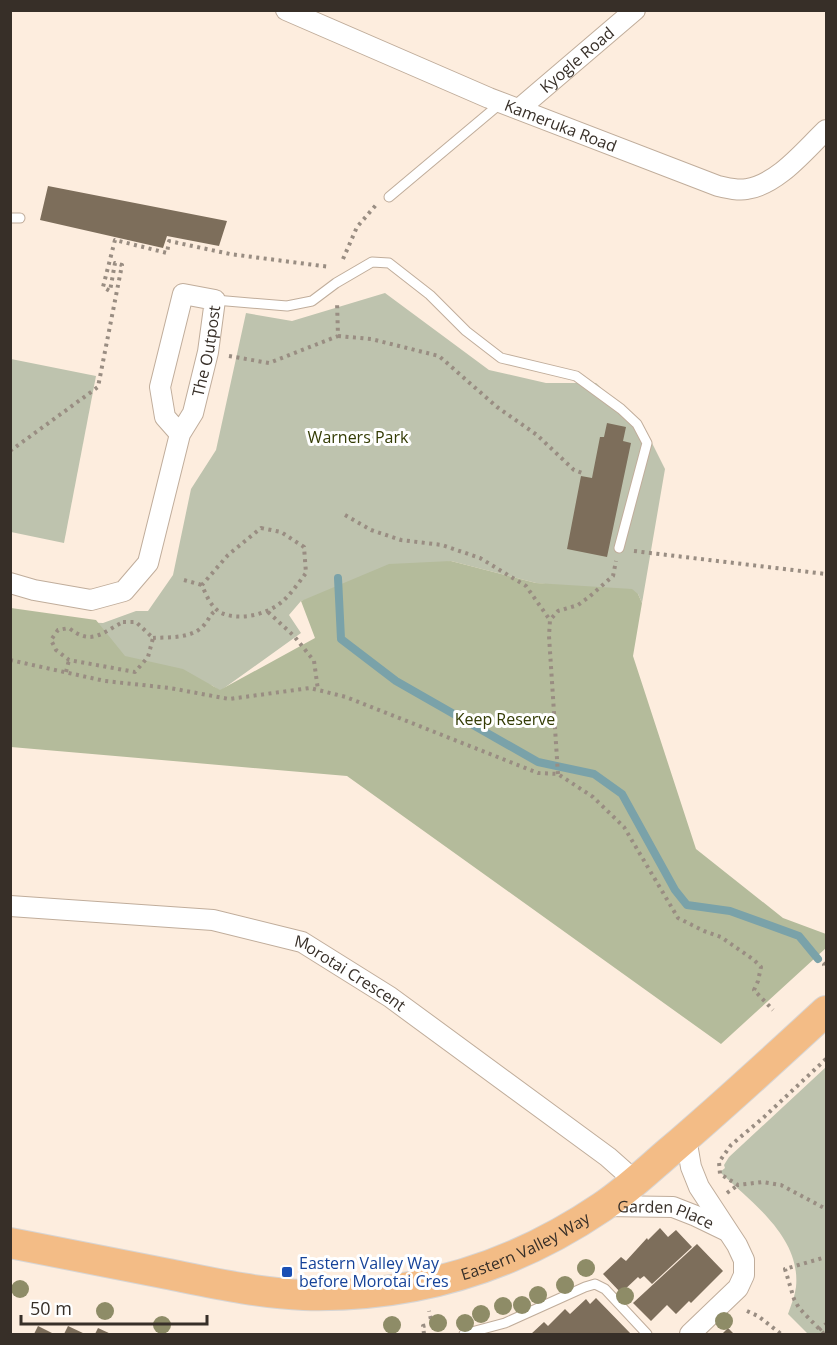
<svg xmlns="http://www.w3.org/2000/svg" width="837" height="1345" font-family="'Open Sans',sans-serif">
	<rect width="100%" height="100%" fill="#fdedde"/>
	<g fill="#bec3ae">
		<polygon points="385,293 489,370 546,383 596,383 646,431 665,469 642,603 638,594 536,583 451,561 301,601 289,615 301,633 220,691 213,686 157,665 139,681 56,621 103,623 136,611 148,611 173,575 191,489 216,450 246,313 292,321"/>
		<polygon points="11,359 96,376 64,543 11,532"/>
		<path d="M826,1067V1334H808L788,1314C791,1305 795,1296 796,1287C801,1237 752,1203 720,1172L725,1168L724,1165L729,1157Z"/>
	</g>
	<polygon fill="#b4bb9b" points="451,561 536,583 632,589 638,594 642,603 633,656 696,849 783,918 826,934 826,948 721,1044 347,776 11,747 11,608 96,620 125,656 183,669 220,690 315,638 301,601 389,564"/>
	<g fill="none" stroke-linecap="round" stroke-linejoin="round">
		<polyline stroke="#7aa2a9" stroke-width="8" points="338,578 341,639 396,681 538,762 594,774 622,794 675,890 687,905 730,911 799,936 818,959"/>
	</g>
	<g fill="#7d6e5b">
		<polygon points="48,186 227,221 219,246 167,236 163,248 40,220"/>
		<polygon points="607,423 626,427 623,441 631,443 607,557 567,549 581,476 592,478 600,437 604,437"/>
		<polygon points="660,1228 668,1237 676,1230 692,1247 652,1284 644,1276 640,1279 638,1277 621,1293 603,1274 621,1257 626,1261 647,1238 648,1240"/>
		<polygon points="697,1244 723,1271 691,1303 689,1301 676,1314 667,1305 651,1321 633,1303"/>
		<polygon points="596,1298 631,1334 531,1334 544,1322 548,1326 565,1309 570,1314 586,1299 590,1304"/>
		<polygon points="38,1326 54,1334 34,1334"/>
		<polygon points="68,1326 85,1334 64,1334"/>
		<polygon points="98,1328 111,1334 95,1334"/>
		<polygon points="728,1328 734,1334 722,1334"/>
	</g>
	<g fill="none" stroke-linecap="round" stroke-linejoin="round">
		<g stroke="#c0ad9b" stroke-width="11">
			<g id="lane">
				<polyline points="389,197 501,103"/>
				<polyline points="10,218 20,218"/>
				<polyline points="215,300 287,306 312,301 336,283 372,262 389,263 430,295 466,331 501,358 576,376 621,409 637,424 647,443 619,548"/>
				<polyline points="464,1334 505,1323 585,1287 595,1284 605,1289 647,1334"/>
			</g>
		</g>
		<g stroke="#c0ad9b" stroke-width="22">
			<g id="street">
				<path id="s1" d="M286,10L489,98L718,186C728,188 737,191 747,189C778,184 804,151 826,130"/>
				<path id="s2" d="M519,109L635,10"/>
				<path id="s3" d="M10,583L34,590L91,600L124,591L148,563L180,434L193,413L208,352L215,300L183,294L160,387L165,417L180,434"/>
				<path id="s4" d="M10,906L213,920L302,942L390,997L608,1157L635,1181"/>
				<polyline points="686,1138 691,1167 699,1187 737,1245 744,1260 744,1275 738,1288 690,1334"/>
				<path id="s5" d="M604,1206L673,1207L696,1216L725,1230"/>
			</g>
		</g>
		<g stroke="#d7d5d4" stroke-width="32">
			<g id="primary">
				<path id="s6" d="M10,1243C63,1253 115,1264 168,1274C213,1283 258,1293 304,1295C413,1298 512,1268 602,1207C626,1191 648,1170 669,1152C723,1106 775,1058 826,1011"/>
			</g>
		</g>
		<g stroke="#998d82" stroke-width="4" stroke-dasharray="3 4.5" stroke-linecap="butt">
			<polyline points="343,259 357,227 376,205"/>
			<polyline points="338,336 371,339 439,356 497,407 537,435 574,470 582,473"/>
			<polyline points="229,356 269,363 338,336 337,301"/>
			<polyline points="10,451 98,387 122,265 115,263 110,291 103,287 115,240 167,253 169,241 230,254 330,267"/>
			<polyline points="345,515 371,530 401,540 442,545 480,558 526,586 550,620"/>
			<path d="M261,528L281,532L304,547L306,573C300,581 293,591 285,599C271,613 244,621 224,614C212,610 206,595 202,585L228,555Z"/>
			<polyline points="634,551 826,574"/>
			<polyline points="184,580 202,585"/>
			<polyline points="268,612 294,636 314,661 318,690"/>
			<path d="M123,622H136L153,638L148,657L135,672L69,660L56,650L51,640L58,630L69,628C92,646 101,633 123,622Z"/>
			<path d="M153,638C170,637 193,639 205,624C210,618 210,613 218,610"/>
			<polyline points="10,660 105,681 170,688 229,699 310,688 346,697 538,773 558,774 593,797 624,827 678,918 704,931 721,937 754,960 761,967 758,981 754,990 773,1010"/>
			<polyline points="66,672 69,660"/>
			<polyline points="558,774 549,636 550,620 558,611 578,605 589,597 613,576 616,561"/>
			<polyline points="826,963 824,965 826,968"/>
			<polyline points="826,1059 763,1118 731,1145 719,1162 720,1174 738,1185 763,1182 781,1185 826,1209"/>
			<polyline points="727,1193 738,1185"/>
			<polyline points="747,1311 758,1316 781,1334"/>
			<polyline points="819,1330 826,1324"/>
			<polyline points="424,1334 423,1326 432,1324 429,1311"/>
			<polyline points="824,1334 799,1308 794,1299 785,1269 826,1257"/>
		</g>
		<use href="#lane" stroke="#fff" stroke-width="9"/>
		<use href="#street" stroke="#fff" stroke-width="20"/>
		<use href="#primary" stroke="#f3bc86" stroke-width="30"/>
	</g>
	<g fill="#8e8c67">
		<circle cx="586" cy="1268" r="9"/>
		<circle cx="565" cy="1285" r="9"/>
		<circle cx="20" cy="1289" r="9"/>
		<circle cx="538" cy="1295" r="9"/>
		<circle cx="625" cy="1296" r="9"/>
		<circle cx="522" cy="1305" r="9"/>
		<circle cx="503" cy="1306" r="9"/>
		<circle cx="105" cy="1311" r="9"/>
		<circle cx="481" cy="1314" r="9"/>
		<circle cx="724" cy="1321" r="9"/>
		<circle cx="438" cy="1323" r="9"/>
		<circle cx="465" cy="1323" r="9"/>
		<circle cx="162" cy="1325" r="9"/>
		<circle cx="392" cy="1325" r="9"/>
	</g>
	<rect fill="#1a4fb4" stroke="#fff" stroke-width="2" x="281" y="1266" width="12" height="12" rx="3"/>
	<g text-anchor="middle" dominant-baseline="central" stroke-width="6" stroke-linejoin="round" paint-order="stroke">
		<g font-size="16" fill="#372f28" stroke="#fff">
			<text stroke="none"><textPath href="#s2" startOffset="76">Kyogle Road</textPath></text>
			<text stroke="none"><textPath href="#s1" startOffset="298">Kameruka Road</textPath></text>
			<text stroke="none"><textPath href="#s3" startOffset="375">The Outpost</textPath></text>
			<text stroke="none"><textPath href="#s4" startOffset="352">Morotai Crescent</textPath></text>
			<text stroke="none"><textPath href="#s5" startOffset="63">Garden Place</textPath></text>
			<text stroke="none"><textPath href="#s6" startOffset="528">Eastern Valley Way</textPath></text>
		</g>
		<g font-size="16" fill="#343c05" stroke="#fff">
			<text x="358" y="437">Warners Park</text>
			<text x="505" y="719">Keep Reserve</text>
		</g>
		<g font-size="16" fill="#164399" stroke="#fff" text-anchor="start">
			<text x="299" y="1263">Eastern Valley Way<tspan x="299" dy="18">before Morotai Cres</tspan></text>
		</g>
	</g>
	<rect width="837" height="1345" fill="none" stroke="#372f28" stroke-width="24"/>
	<path d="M21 1315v9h186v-9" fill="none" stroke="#372f28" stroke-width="3"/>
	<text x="30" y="1315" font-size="18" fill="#372f28" stroke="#ffffff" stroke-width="4.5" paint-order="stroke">50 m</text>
</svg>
